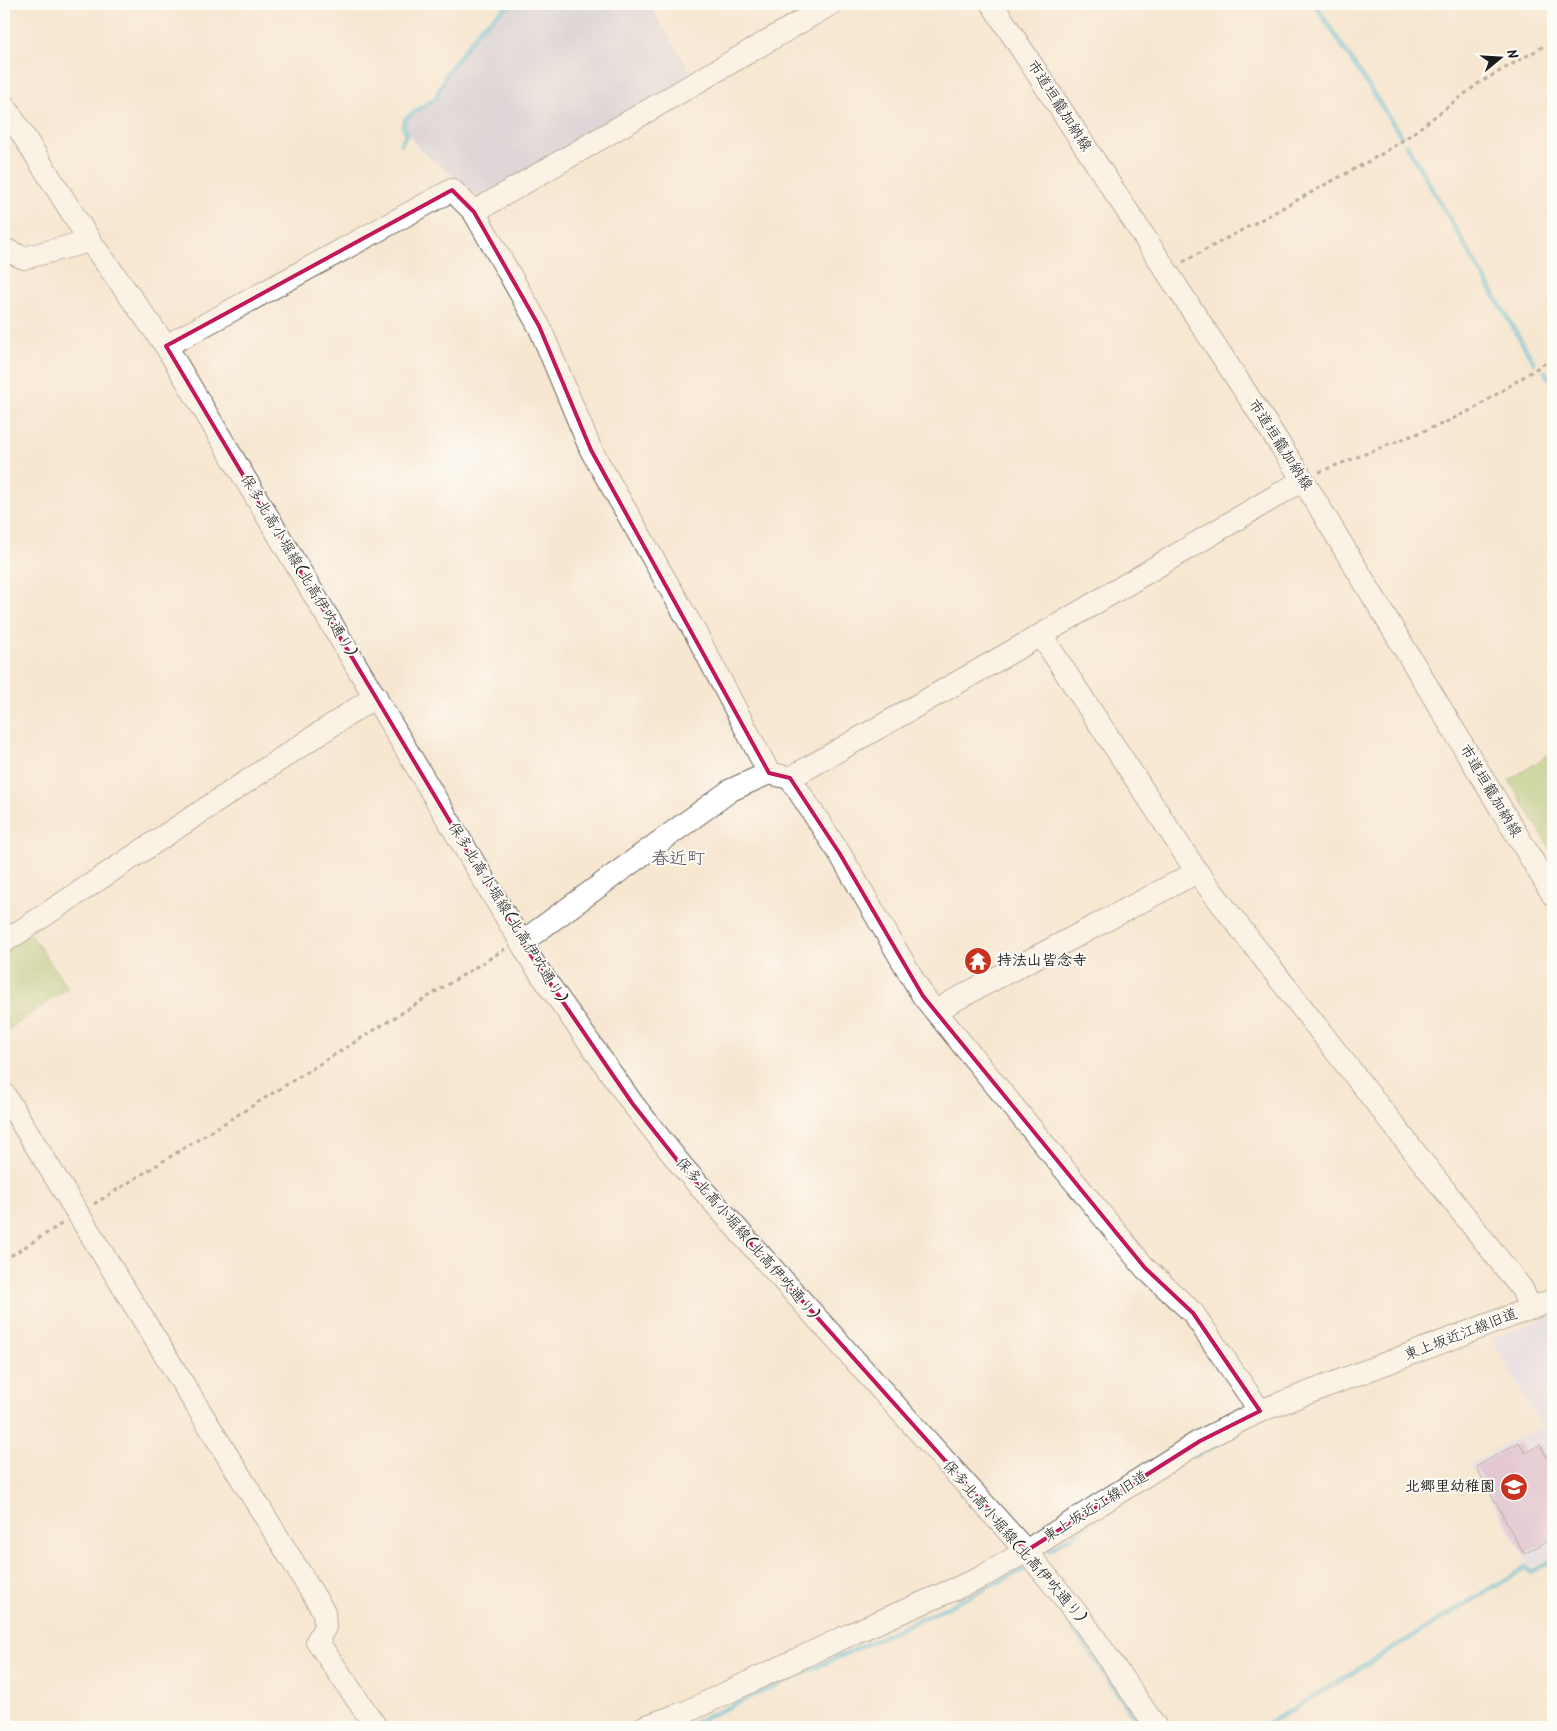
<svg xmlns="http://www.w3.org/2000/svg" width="1557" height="1731" font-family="Kalam,'Klee One',sans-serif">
	<rect width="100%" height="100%" fill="#fdfcf7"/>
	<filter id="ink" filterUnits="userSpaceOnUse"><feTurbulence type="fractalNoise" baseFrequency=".02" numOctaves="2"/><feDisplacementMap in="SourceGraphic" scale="10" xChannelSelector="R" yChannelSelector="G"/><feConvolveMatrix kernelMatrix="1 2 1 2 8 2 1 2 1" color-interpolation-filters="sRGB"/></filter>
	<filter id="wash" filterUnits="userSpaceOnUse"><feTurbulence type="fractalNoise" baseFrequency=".0096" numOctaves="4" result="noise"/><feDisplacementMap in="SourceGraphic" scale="20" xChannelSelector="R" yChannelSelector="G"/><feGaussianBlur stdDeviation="1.12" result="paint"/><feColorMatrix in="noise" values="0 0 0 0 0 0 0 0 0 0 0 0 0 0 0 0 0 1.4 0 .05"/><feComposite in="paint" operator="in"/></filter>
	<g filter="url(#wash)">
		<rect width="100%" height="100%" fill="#f7e7d1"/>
		<polygon fill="#d7d7f8" points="1553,1315 1553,1555 1531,1568 1470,1464 1512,1440 1542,1427 1492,1339"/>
		<polygon fill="#bfc2dd" points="514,4 649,4 694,77 481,198 420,150 403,128 404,122 440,97 449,72 465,50 486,27"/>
		<g fill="#9ec36d" stroke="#5d7044">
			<polygon points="1553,752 1553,853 1509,780"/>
			<polygon points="30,933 68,988 6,1031 4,1028 4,951"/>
		</g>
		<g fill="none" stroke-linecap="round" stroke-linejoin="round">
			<g stroke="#5bbbd9" stroke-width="5">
				<polyline points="1315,4 1401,136"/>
				<polyline points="401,144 407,133 403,126 406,118 436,98 447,73 480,29 510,4"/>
				<polyline points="1406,144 1534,363"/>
				<polyline points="1545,372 1553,384"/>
				<polyline points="1197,1456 1216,1445"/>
				<polyline points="1050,1550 1089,1524"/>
				<polyline points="1062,1612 1141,1727"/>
				<polyline points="718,1724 721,1727"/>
				<polyline points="685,1727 967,1598 1022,1570 1031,1569"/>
				<polyline points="1263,1727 1527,1567 1531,1573 1553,1559"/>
			</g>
		</g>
		<g id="blocks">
			<polygon fill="#cba1d4" points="1519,1442 1525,1453 1540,1445 1553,1469 1553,1538 1524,1554 1476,1467"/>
		</g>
	</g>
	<g filter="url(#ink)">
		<use href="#blocks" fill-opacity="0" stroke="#69635b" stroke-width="1"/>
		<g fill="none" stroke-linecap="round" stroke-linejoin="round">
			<g stroke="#69635b" stroke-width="24">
				<g id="minor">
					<polyline points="992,4 1303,480 1553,895"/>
					<polyline points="4,105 90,241 166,346 534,964 632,1103 681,1165 753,1247 1026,1551 1080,1617 1156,1727"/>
					<polyline points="474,212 831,4"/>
					<polyline points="4,249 24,258 90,241"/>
					<polyline points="166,346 452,190 474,212 539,326 591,450 694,630 769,773 790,778"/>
					<polyline points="1041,635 1197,872 1323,1035 1522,1289 1530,1308"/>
					<polyline points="4,942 376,696"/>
					<polyline points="522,942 731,790 769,773"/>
					<polyline points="936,1012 951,1002 1197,872"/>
					<polyline points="4,1094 324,1612 325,1627 317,1641 376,1727"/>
					<polyline points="1260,1411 1193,1313 1145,1268 923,996 840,854 790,778 1041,635 1303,480"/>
					<polyline points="644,1727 686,1712 851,1634 980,1578 1026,1551 1200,1441 1260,1411 1553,1300"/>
				</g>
			</g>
			<g stroke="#69635b" stroke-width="3" stroke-dasharray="4 4" stroke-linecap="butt">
				<polyline points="1183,262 1380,155 1409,136 1479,83 1553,41"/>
				<polyline points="1319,472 1444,423 1475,408 1553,358"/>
				<polyline points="94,1204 505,949"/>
				<polyline points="4,1260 63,1223"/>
			</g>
			<use href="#minor" stroke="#fff" stroke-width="22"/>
		</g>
	</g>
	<path d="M0 0H1557V1731H0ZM452,190L474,212L539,326L591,450L769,773L790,778L840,854L923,996L1145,1268L1193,1313L1260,1411L1200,1441L1026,1551L681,1165L632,1103L522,942L166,346Z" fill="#f7e7d1" fill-opacity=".55" fill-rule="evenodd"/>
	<path fill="none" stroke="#c2185b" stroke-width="4" stroke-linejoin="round" d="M452,190L474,212L539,326L591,450L769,773L790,778L840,854L923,996L1145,1268L1193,1313L1260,1411L1200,1441L1026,1551L681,1165L632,1103L522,942L166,346Z"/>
	<defs>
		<g id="temple-disc" transform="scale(1.4375)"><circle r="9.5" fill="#c8321e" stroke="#fdfcf7"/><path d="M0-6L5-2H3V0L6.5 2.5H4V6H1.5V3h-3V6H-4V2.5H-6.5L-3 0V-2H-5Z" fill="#fff"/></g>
		<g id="school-disc" transform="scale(1.4375)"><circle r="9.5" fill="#c8321e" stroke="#fdfcf7"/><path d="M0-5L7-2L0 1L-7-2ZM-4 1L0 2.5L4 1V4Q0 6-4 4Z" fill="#fff"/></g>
	</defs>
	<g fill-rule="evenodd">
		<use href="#temple-disc" x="978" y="961"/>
		<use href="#school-disc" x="1514" y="1487"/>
	</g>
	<g text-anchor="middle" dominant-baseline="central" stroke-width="4" stroke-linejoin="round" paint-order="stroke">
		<g font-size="15" fill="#1c1c1c" stroke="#fdfcf7">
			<text transform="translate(1059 106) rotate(57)">市道垣籠加納線</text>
			<text transform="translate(1280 445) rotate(57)">市道垣籠加納線</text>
			<text transform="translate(298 566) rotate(59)">保多北高小堀線(北高伊吹通り)</text>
			<text transform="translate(1490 791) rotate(59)">市道垣籠加納線</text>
			<text transform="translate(507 913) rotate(58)">保多北高小堀線(北高伊吹通り)</text>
			<text transform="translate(747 1239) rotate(49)">保多北高小堀線(北高伊吹通り)</text>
			<text transform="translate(1461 1335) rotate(-21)">東上坂近江線旧道</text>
			<text transform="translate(1096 1507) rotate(-32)">東上坂近江線旧道</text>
			<text transform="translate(1014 1542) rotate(49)">保多北高小堀線(北高伊吹通り)</text>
		</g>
		<g font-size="15" font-weight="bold" fill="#1c1c1c" stroke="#fdfcf7" text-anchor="start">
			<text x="997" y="961">持法山皆念寺</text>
			<text x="1495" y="1487" text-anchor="end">北郷里幼稚園</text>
		</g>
		<g font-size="18" fill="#594b5c" stroke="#fdfcf7">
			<text x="678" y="859">春近町</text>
		</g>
	</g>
	<rect width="1557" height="1731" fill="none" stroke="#fdfcf7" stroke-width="20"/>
	<g transform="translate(1500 58) rotate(72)" stroke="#fdfcf7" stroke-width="4" paint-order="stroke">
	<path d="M0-4L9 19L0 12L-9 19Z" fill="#1c1c1c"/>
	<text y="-8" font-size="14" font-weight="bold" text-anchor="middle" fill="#1c1c1c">N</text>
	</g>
</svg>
